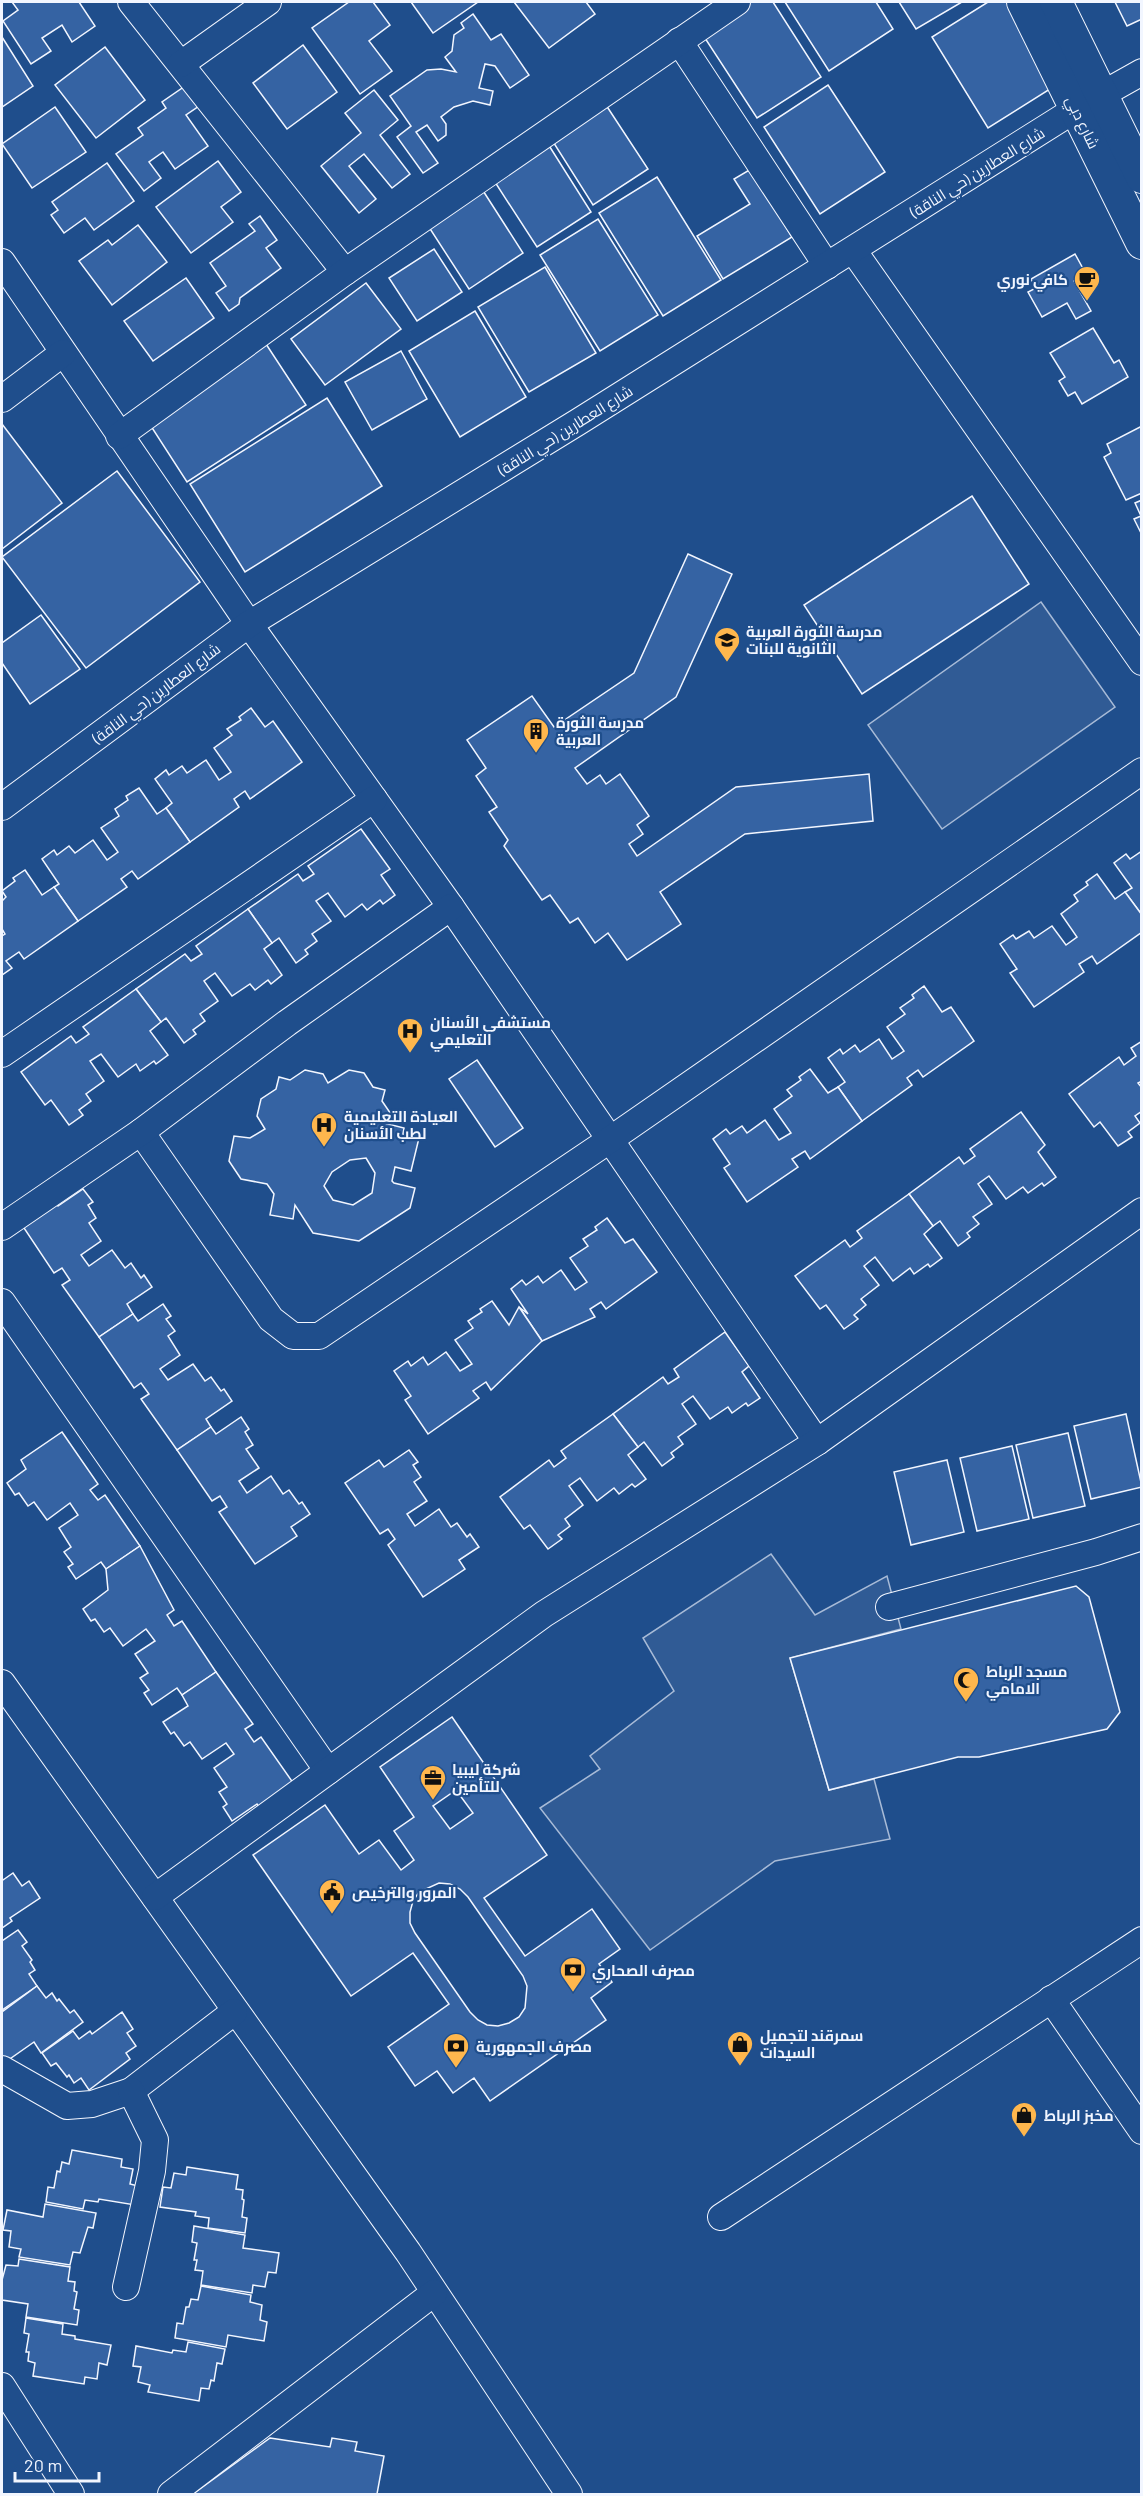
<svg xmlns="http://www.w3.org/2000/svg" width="1143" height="2496" font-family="Barlow,Cairo,sans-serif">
	<rect width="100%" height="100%" fill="#1f4e8c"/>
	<g fill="#305b95" stroke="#a8bbd7" stroke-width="1.5">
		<polygon points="1041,602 1115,707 942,829 868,725"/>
		<polygon points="771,1554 815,1615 887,1576 901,1629 790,1658 829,1790 874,1779 890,1839 775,1861 650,1950 540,1808 600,1769 590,1756 674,1691 643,1638"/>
	</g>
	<g fill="#3563a3" stroke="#f2f6ff" stroke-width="1.5" fill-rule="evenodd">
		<polygon points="12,2 79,2 95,26 72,42 62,25 42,38 51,51 31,64 3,21 18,10"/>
		<polygon points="349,2 373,2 390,25 369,41 392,71 360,94 312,28"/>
		<polygon points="411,2 478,2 433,33"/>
		<polygon points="514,2 586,2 595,14 549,48"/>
		<polygon points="747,2 773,2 821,77 757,118 701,32"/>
		<polygon points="785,2 876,2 893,29 829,71"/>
		<polygon points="899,2 962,2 916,29"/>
		<polygon points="988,2 1007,2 1058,84 988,128 932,37"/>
		<polygon points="1115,2 1142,2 1142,19 1127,26"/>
		<polygon points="473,14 491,40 501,34 529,75 510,88 495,66 485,64 479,88 493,91 490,105 473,101 454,107 441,117 446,124 446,135 438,141 427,125 416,132 438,163 423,173 397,137 411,126 390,96 427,70 441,69 456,72 445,57 452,51 454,35 464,28 461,23"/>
		<polygon points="2,37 33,86 2,107"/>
		<polygon points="303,45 337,92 287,129 253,83"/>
		<polygon points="105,47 145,100 96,138 55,85"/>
		<polygon points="188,84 202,104 186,115 208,146 175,169 163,152 149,162 161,178 144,191 116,154 143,135 138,128 166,108 162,102"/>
		<polygon points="828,85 885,172 820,214 764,127"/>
		<polygon points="374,90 398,120 380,135 410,174 392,188 364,154 349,166 376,199 359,213 321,166 361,133 345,113"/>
		<polygon points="604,102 648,169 593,205 550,137"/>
		<polygon points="55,107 86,152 32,188 2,144"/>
		<polygon points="548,144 591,212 537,247 493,179"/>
		<polygon points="218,161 241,192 221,207 233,222 191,253 156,207"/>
		<polygon points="107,163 134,201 94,230 85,218 64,233 51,215 58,210 52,202"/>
		<polygon points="751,169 792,237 723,279 697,236 750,204 734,179"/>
		<polygon points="657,177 721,280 663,316 599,213"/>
		<polygon points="480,186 523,253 469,289 425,221"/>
		<polygon points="260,216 277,240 266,248 281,268 240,298 239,304 229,311 216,293 226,286 210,263 255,231 249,224"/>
		<polygon points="598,219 658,315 600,351 540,255"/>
		<polygon points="138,225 167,262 112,305 79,261 108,240 112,245"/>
		<polygon points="434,249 462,292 417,321 389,278"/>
		<polygon points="1075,254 1086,274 1074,281 1091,311 1076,319 1067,303 1042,317 1028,292 1036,288 1031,279"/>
		<polygon points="545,267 596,353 529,392 478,307"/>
		<polygon points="186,278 214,318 153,361 124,321"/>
		<polygon points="366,283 401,329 325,385 291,339"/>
		<polygon points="475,311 526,397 460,437 409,351"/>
		<polygon points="1093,328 1114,363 1119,360 1128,377 1082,404 1075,392 1068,396 1059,381 1065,377 1050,353"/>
		<polygon points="266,344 306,405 187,482 147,420"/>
		<polygon points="401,351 427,399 372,430 345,382"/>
		<polygon points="327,398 382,486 245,572 190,484"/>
		<polygon points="2,424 62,503 2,549"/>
		<polygon points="1142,426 1142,493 1126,500 1104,457 1111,453 1107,444"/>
		<polygon points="117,471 200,582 86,668 2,557"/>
		<polygon points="972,496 1029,584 862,694 804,605"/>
		<polygon points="1142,500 1142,535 1134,519 1141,516 1135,503"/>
		<polygon points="688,554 732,574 676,697 575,768 587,784 600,775 606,784 620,774 649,816 637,825 643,834 629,844 637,856 736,787 869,774 873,821 745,834 660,892 681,924 627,960 608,933 595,943 578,918 570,923 550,895 542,900 504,846 508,840 489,812 497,807 476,776 486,768 467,740 532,696 554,727 634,673"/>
		<polygon points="41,615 80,669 30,704 2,663 2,643"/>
		<polygon points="251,708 265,727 273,721 302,762 250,799 245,791 234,799 239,807 190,842 166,808 172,803 155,779 166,770 169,775 182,766 187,773 206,760 219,780 231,772 214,748 232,735 227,729 241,720 239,717"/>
		<polygon points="139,788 157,814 166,808 190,842 138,879 132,871 121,879 127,887 78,921 54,887 59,884 42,859 54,850 57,855 69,846 75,853 93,840 107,860 118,852 101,828 119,816 115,809 128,800 126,796"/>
		<polygon points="361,829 390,869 381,875 395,895 383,904 380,900 367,910 362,904 345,917 328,893 316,901 331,921 312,934 317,941 305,950 308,954 296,963 279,938 272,943 248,909 298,874 303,881 314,874 308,866"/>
		<polygon points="1142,851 1142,915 1125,892 1132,888 1114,863 1126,854 1130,859"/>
		<polygon points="25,870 42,895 54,887 78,921 24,959 19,952 6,961 12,968 2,975 2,936 5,934 2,929 2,901 6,897 2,891 15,881 13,878"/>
		<polygon points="1097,874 1115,899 1125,892 1142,915 1142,932 1097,964 1092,956 1079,964 1084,972 1034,1007 1010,973 1017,969 1000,944 1013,935 1016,939 1029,931 1034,938 1052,926 1066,945 1077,937 1061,914 1078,901 1074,895 1088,885 1086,882"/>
		<polygon points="248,909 272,943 264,949 282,975 271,984 268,980 255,990 250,984 232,996 215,973 204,981 218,1001 200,1014 205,1021 193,1030 196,1034 184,1043 166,1018 161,1022 136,989 185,954 191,961 202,954 196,946"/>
		<polygon points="924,986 942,1012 951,1007 974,1041 923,1077 918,1070 907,1078 912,1085 862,1121 838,1087 845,1082 828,1058 840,1049 843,1054 855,1045 860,1052 879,1039 892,1059 904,1051 887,1027 905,1014 900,1008 914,998 912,995"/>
		<polygon points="136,989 161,1022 150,1031 168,1055 156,1064 154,1061 140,1071 136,1064 118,1077 101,1054 90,1061 104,1081 86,1094 91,1101 79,1110 83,1115 69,1125 51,1100 45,1105 21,1072 71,1036 76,1043 89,1034 83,1027"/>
		<polygon points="1142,1041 1142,1081 1138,1083 1142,1088 1142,1111 1135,1116 1140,1123 1128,1132 1132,1137 1118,1146 1100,1122 1094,1127 1069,1094 1119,1057 1124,1065 1136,1056 1131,1048"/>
		<polygon points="477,1060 523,1128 495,1147 449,1079"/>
		<polygon points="810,1069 828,1093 838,1087 862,1121 810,1159 805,1151 792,1159 798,1167 747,1202 724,1168 730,1164 713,1139 726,1129 730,1134 742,1126 747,1133 765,1120 779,1140 791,1133 774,1109 792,1096 787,1090 801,1080 799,1077"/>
		<path d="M305,1070L323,1074L328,1083L349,1070L364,1073L373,1087L385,1090L382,1101L393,1117L384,1123L404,1128L403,1134L419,1138L411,1171L395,1167L392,1181L394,1183L415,1188L410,1208L359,1241L313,1233L295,1205L293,1219L270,1215L274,1194L267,1184L241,1179L229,1161L234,1136L250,1138L265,1129L257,1116L261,1099L276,1089L279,1077L290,1080ZM366,1158L375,1173L372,1193L353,1205L333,1200L324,1186L332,1172L350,1160Z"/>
		<polygon points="1021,1112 1045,1145 1038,1152 1056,1177 1044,1186 1042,1183 1028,1193 1023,1187 1006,1199 989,1176 978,1184 992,1204 973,1217 979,1224 967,1233 970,1237 958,1246 940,1221 933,1226 909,1194 959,1157 964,1164 975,1156 970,1149"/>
		<polygon points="83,1189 93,1202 88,1205 96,1218 89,1223 101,1241 81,1255 89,1266 112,1250 125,1268 131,1263 141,1278 144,1275 152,1287 127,1304 133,1314 99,1337 62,1285 70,1280 62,1268 54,1273 20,1222 54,1199 58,1206"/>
		<polygon points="909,1194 933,1226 924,1234 942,1258 930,1267 928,1264 914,1274 910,1268 893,1281 875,1257 864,1266 879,1285 861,1299 866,1305 854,1315 858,1319 844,1329 826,1305 820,1309 795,1276 845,1240 850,1247 862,1238 857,1231"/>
		<polygon points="607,1218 625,1243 633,1239 657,1272 606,1309 601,1302 590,1309 595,1317 542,1341 519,1307 528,1314 511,1289 522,1280 526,1285 538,1276 543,1283 561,1270 575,1290 587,1282 570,1258 588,1246 583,1239 597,1230 595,1227"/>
		<polygon points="492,1301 509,1325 519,1307 542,1341 491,1390 486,1382 473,1391 479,1398 428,1434 405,1400 411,1396 394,1371 408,1361 411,1366 423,1357 428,1365 446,1352 460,1371 472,1364 455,1340 473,1328 468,1321 482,1312 480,1309"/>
		<polygon points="163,1304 171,1316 166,1319 175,1331 168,1336 180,1355 160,1369 168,1380 193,1364 205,1381 211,1377 221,1391 224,1389 232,1401 206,1419 211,1427 177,1450 141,1399 149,1394 141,1383 134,1388 99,1337 133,1314 138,1321"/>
		<polygon points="725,1332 749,1366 742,1372 760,1398 748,1406 746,1403 732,1413 728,1407 710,1419 693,1396 682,1404 696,1424 678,1437 683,1444 671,1453 674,1457 662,1466 644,1442 638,1447 613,1414 663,1377 668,1384 679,1377 674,1369"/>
		<polygon points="613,1414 638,1447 628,1455 646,1479 635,1487 632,1484 619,1494 614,1488 597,1501 580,1478 569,1486 583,1505 565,1519 570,1526 558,1535 562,1539 548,1549 530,1525 524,1529 500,1497 549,1460 554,1467 566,1458 561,1451"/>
		<polygon points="1126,1414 1142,1487 1091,1499 1074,1426"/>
		<polygon points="241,1417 249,1429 245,1432 253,1445 246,1449 259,1468 239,1481 247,1493 271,1476 283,1494 289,1490 299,1504 302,1502 310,1514 291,1527 297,1536 255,1564 219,1512 227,1507 220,1496 212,1501 177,1450 211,1427 216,1434"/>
		<polygon points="62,1432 98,1484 90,1490 98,1500 105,1495 140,1546 106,1569 101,1562 76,1579 68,1567 73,1564 64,1552 71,1547 59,1528 78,1515 70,1503 47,1520 34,1502 28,1506 19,1493 15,1495 7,1483 26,1469 21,1460"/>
		<polygon points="1068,1433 1085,1506 1033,1518 1016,1445"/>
		<polygon points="1012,1446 1029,1519 977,1531 960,1458"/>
		<polygon points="409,1450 418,1462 413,1465 421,1477 414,1482 427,1501 407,1514 415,1526 439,1509 451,1527 457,1523 467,1537 470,1534 479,1547 459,1560 465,1569 423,1597 388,1545 395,1539 388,1529 380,1534 345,1483 379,1460 384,1467"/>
		<polygon points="947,1460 964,1532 911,1545 894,1472"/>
		<polygon points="140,1546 174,1610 167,1615 174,1626 182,1621 216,1672 182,1695 177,1688 152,1705 144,1693 149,1690 140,1678 148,1673 135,1654 155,1641 146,1629 123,1646 110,1628 104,1632 95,1619 91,1621 83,1609 108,1590 106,1569"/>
		<polygon points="1076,1586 1089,1597 1120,1712 1107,1729 979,1757 958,1757 829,1790 790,1658"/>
		<polygon points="216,1672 253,1724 245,1729 254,1742 261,1737 296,1787 261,1810 257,1804 232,1821 223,1807 227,1804 219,1792 227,1787 214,1768 234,1754 226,1743 202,1759 190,1742 184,1746 174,1732 171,1734 163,1722 188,1706 182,1695"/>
		<path d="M452,1717L547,1855L484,1898L525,1956L592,1909L620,1949L599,1964L612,1982L591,1998L606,2020L490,2101L474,2078L453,2093L437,2071L415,2086L388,2047L449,2004L413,1953L351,1996L253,1855L325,1805L359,1854L379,1840L401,1870L414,1860L394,1831L414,1817L380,1767ZM456,1790L473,1813L450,1829L433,1806ZM439,1883L450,1884L460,1889L468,1897L523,1976L527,1986L525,2008L519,2017L509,2023L498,2026L487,2025L478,2020L470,2012L415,1933L410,1923V1912L413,1901L419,1892Z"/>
		<polygon points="13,1873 22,1886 29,1881 40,1898 10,1918 12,1921 2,1928 2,1878 3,1880"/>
		<polygon points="18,1930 27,1942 22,1946 32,1960 30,1962 35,1970 29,1974 37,1986 2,2010 2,1941"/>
		<polygon points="37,1986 46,1998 52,1993 57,2001 59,1999 70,2013 74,2010 83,2022 41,2053 34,2042 4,2063 2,2060 2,2012"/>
		<polygon points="122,2012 133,2029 127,2033 136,2046 126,2053 130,2059 89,2090 81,2078 74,2083 69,2075 67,2077 56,2063 51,2066 42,2053 73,2031 79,2039 90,2031 92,2034"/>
		<polygon points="72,2150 122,2159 121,2167 133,2169 130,2184 138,2186 135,2205 99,2199 98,2202 85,2200 83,2209 46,2202 48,2187 54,2188 57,2171 60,2172 62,2162 69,2164"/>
		<polygon points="187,2167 238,2175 236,2189 243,2190 242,2199 244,2200 242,2217 247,2218 245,2233 208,2228 209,2218 195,2216 196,2212 160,2207 163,2187 171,2188 174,2173 186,2175"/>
		<polygon points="45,2204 96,2213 93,2228 88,2227 80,2253 73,2252 70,2265 19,2257 21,2249 9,2247 11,2231 3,2230 7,2210 43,2217"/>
		<polygon points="194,2226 245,2235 243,2248 279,2253 276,2273 268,2272 265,2287 253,2285 252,2293 201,2285 203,2271 195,2270 197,2260 194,2260 197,2243 192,2242"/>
		<polygon points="19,2259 70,2267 68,2281 75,2282 74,2291 77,2292 74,2309 79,2310 77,2325 26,2317 28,2304 2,2300 2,2280 6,2265 18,2266"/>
		<polygon points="201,2286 251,2295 250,2302 262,2305 260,2320 267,2322 264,2341 228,2335 226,2347 175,2338 177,2323 183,2324 186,2307 189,2307 191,2299 198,2300"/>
		<polygon points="26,2318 63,2324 62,2334 75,2336 75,2339 111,2345 107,2365 99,2363 97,2379 85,2377 84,2384 33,2376 35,2363 28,2361 29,2352 26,2352 29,2334 24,2333"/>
		<polygon points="188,2342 225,2349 222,2364 217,2363 214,2381 211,2380 209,2389 201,2388 199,2401 148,2392 150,2385 138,2382 141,2367 133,2366 136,2346 172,2353 173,2350 186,2352"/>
		<polygon points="270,2438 330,2447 332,2438 357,2442 355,2451 384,2456 377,2494 193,2494"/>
	</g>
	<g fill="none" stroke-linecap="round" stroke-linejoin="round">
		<g stroke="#f2f6ff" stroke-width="28">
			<g id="minor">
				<polyline points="131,2 345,272"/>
				<polyline points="679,41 827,266"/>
				<polyline points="181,64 268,2"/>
				<polyline points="853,250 1142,662"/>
				<polyline points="2,262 249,624 451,907 817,1442"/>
				<polyline points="2,399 63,353"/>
				<polyline points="119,436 345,272 737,2"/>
				<polyline points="2,807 249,624 578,422 1076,109 1142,72"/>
				<polyline points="2,1054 374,799"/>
				<polyline points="141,1132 271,1319 293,1336 319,1336 611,1139 1142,771"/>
				<polyline points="2,1227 141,1132 287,1023 451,907"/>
				<polyline points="2,1302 328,1771"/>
				<polyline points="889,1607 1096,1552 1142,1537"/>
				<polyline points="2,1683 408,2252 569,2494"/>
				<polyline points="155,1897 544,1614 817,1442 1142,1211"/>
				<polyline points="1051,1999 1142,2131"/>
				<polyline points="2,2069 67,2106 92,2104 131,2091 234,2012"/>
				<polyline points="721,2217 1142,1940"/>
				<polyline points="126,2287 152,2171 155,2140 131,2091"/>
				<polyline points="2,2386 71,2494"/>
				<polyline points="171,2494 434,2293"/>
			</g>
		</g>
		<g stroke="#f2f6ff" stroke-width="34">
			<g id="tertiary">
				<polyline points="1023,2 1142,243"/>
				<polyline points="1056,2 1142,177"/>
			</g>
		</g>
		<use href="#minor" stroke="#1f4e8c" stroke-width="26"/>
		<use href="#tertiary" stroke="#1f4e8c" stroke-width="32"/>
	</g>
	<defs>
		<g id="cafe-pin" transform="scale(1.35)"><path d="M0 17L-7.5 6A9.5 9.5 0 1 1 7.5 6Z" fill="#ffb74d" stroke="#1f4e8c"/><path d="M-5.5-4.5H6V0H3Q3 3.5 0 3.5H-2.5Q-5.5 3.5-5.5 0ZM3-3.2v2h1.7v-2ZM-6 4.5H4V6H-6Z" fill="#111"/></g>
		<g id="school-pin" transform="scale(1.35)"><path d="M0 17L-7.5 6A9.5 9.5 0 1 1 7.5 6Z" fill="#ffb74d" stroke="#1f4e8c"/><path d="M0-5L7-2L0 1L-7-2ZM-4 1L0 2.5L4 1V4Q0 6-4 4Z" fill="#111"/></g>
		<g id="building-pin" transform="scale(1.35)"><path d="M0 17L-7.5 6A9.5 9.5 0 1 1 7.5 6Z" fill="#ffb74d" stroke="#1f4e8c"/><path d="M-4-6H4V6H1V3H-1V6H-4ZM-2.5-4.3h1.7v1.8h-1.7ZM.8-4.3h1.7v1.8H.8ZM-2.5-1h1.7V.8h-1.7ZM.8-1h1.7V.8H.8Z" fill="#111"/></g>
		<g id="hospital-pin" transform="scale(1.35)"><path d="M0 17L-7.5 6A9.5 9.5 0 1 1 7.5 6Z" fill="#ffb74d" stroke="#1f4e8c"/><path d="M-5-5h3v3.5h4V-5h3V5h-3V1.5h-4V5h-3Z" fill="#111"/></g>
		<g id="mosque-pin" transform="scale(1.35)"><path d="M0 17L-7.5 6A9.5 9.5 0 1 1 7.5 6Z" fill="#ffb74d" stroke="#1f4e8c"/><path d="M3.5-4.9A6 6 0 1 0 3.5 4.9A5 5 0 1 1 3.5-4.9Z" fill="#111"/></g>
		<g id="office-pin" transform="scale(1.35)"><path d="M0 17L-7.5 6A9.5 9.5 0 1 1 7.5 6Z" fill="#ffb74d" stroke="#1f4e8c"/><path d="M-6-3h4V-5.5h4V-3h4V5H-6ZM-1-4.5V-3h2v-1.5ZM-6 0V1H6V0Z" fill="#111"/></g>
		<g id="civic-pin" transform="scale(1.35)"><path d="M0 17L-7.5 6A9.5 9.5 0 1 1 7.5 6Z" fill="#ffb74d" stroke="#1f4e8c"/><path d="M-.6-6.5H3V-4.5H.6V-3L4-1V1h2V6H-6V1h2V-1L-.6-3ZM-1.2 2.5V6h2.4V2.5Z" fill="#111"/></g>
		<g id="bank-pin" transform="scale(1.35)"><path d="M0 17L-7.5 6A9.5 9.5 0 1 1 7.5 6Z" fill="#ffb74d" stroke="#1f4e8c"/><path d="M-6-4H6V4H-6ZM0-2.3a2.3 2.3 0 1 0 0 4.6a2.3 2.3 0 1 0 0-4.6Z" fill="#111"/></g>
		<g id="shop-pin" transform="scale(1.35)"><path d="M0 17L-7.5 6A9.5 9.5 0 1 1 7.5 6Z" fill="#ffb74d" stroke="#1f4e8c"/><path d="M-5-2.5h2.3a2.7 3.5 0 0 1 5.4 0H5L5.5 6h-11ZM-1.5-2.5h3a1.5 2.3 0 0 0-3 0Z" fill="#111"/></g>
	</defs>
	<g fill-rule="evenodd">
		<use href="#cafe-pin" x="1087" y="279"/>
		<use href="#school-pin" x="727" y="640"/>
		<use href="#building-pin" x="536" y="731"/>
		<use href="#hospital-pin" x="410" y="1031"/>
		<use href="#hospital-pin" x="324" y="1125"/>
		<use href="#mosque-pin" x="966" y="1680"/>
		<use href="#office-pin" x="433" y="1778"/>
		<use href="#civic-pin" x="332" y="1892"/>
		<use href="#bank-pin" x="573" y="1970"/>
		<use href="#shop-pin" x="740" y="2044"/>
		<use href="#bank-pin" x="456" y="2046"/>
		<use href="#shop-pin" x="1024" y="2115"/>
	</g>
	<g text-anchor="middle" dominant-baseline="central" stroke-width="4.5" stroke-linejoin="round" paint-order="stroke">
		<g font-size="15" fill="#f2f6ff" stroke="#1f4e8c">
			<text transform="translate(1083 122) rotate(64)">شارع دبي</text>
			<text transform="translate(977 172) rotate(-32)">شارع العطارين (حي الناقة)</text>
			<text transform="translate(565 430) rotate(-32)">شارع العطارين (حي الناقة)</text>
			<text transform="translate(156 693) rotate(-37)">شارع العطارين (حي الناقة)</text>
		</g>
		<g font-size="15" font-weight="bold" fill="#f2f6ff" stroke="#1f4e8c" text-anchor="start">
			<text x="1068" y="279" text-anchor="end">كافي نوري</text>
			<text x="746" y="631">مدرسة الثورة العربية<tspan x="746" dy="17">الثانوية للبنات</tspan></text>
			<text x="556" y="722">مدرسة الثورة<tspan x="556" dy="17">العربية</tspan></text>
			<text x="430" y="1022">مستشفي الأسنان<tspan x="430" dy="17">التعليمي</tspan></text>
			<text x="344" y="1116">العيادة التعليمية<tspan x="344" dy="17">لطب الأسنان</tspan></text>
			<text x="986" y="1671">مسجد الرباط<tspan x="986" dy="17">الامامي</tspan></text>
			<text x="452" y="1769">شركة ليبيا<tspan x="452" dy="17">للتأمين</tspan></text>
			<text x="352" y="1892">المرور والترخيص</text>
			<text x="592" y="1970">مصرف الصحاري</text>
			<text x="760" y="2035">سمرقند لتجميل<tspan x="760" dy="17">السيدات</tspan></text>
			<text x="476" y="2046">مصرف الجمهورية</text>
			<text x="1044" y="2115">مخبز الرباط</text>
		</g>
	</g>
	<rect width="1143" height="2496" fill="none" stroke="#f2f6ff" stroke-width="6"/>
	<path d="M15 2472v9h84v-9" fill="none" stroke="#f2f6ff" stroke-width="3"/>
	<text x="24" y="2472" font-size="18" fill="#f2f6ff" stroke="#1f4e8c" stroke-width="4.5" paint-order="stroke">20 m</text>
</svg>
